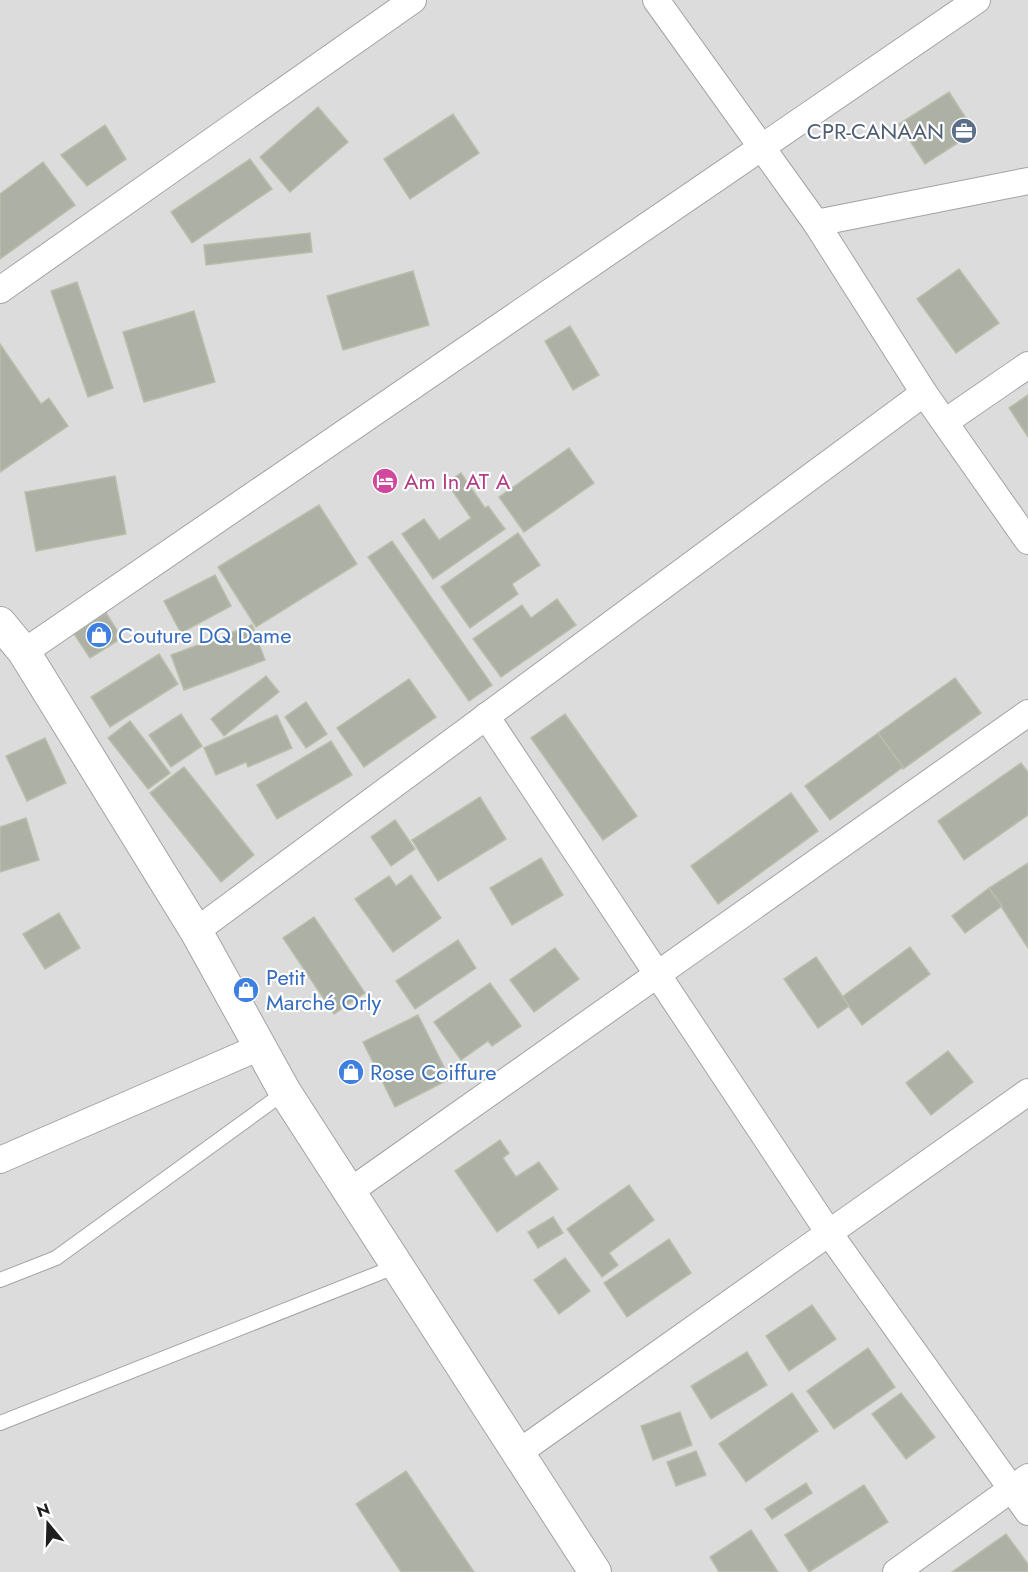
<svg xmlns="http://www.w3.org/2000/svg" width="1028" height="1572" font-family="Jost,sans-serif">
	<rect width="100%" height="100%" fill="#eaeee6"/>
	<rect fill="#dddcdc" x="0" y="0" width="1028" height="1572"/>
	<g fill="#adb0a5" stroke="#b9bfaa" stroke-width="1.5">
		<polygon points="949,92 975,132 925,164 899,124"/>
		<polygon points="318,107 348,142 290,192 260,157"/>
		<polygon points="453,114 479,153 410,199 384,159"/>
		<polygon points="105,125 126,159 87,186 61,155"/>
		<polygon points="250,159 272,189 192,243 171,212"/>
		<polygon points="43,162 75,205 0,259 0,194"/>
		<polygon points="310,233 312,252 206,265 204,245"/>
		<polygon points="959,269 999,323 956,353 917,299"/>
		<polygon points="413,271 429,325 343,350 327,296"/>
		<polygon points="77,282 113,388 88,397 51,291"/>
		<polygon points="194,311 215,382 144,402 123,332"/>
		<polygon points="570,326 599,375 573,390 545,341"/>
		<polygon points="0,344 41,404 49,398 68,426 0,472"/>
		<polygon points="1028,395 1028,437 1009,408"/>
		<polygon points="569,448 594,483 524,532 499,497"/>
		<polygon points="461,473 485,508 488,506 505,529 433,579 402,534 424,519 439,540 471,518 447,483"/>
		<polygon points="115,476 126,534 36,551 25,492"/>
		<polygon points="319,505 357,564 256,627 218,567"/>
		<polygon points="518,533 540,565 512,584 518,594 470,628 441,587"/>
		<polygon points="392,541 492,685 469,701 368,557"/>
		<polygon points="215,575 231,606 181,633 164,601"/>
		<polygon points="557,599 576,625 501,677 473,639 522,605 531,618"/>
		<polygon points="106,613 122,638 90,658 74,634"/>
		<polygon points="252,625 265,660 184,690 171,655"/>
		<polygon points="159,654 178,684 110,727 91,697"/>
		<polygon points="266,676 279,692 224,736 211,719"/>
		<polygon points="955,678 981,713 903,769 878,733"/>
		<polygon points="409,679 436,717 364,767 337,728"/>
		<polygon points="306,702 327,734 306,748 285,717"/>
		<polygon points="181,714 202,746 171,767 149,735"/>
		<polygon points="565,714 637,816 603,840 531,738"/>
		<polygon points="277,715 292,748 248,767 246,762 216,775 204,748"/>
		<polygon points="130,721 170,773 148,789 108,738"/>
		<polygon points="878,733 903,767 830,820 805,786"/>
		<polygon points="45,738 66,783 27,801 6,756"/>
		<polygon points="331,741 352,775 277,819 257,785"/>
		<polygon points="1021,763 1028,772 1028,815 964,860 938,821"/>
		<polygon points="184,767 254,855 221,882 150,793"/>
		<polygon points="791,793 818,831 718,904 691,866"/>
		<polygon points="480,797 506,839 438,881 412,840"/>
		<polygon points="26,818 39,860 0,872 0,827"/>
		<polygon points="395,820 415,849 391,866 371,837"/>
		<polygon points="541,858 563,895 512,925 490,888"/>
		<polygon points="1028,863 1028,948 989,888"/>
		<polygon points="411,875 441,918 393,952 355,899 389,876 396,886"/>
		<polygon points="989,888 1002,906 965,933 952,916"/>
		<polygon points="59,913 80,948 45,969 23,934"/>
		<polygon points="314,917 365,993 334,1014 283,938"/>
		<polygon points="458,940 476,968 415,1009 396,981"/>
		<polygon points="910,947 930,974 862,1025 842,997"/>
		<polygon points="555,948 579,979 534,1012 510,980"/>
		<polygon points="816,957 849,1006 818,1028 784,979"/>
		<polygon points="490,983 521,1026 492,1046 488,1041 461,1060 434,1022"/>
		<polygon points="418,1015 450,1079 395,1107 363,1042"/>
		<polygon points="948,1051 973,1082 931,1115 906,1083"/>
		<polygon points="500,1140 509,1153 503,1158 516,1177 539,1162 558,1189 497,1232 455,1171"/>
		<polygon points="629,1185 654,1220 609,1253 618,1265 602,1277 567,1229"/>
		<polygon points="553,1217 563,1233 538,1248 528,1232"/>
		<polygon points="669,1239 691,1273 627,1317 604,1283"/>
		<polygon points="565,1258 590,1291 559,1314 534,1280"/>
		<polygon points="812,1305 836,1339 789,1371 766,1336"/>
		<polygon points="868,1348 895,1387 834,1429 807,1391"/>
		<polygon points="747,1352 767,1385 711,1419 691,1386"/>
		<polygon points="792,1393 818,1431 746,1482 719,1444"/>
		<polygon points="901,1393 935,1437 906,1459 872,1414"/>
		<polygon points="680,1412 692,1445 653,1460 641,1426"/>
		<polygon points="696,1451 706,1475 676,1486 667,1462"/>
		<polygon points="406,1471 474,1572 401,1572 356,1504"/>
		<polygon points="806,1483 812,1493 772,1519 765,1509"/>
		<polygon points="864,1485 888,1522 809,1572 785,1535"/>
		<polygon points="751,1530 778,1572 719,1572 710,1557"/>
		<polygon points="1006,1534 1028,1564 1028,1572 952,1572"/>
	</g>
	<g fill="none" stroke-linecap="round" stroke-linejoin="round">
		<g stroke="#a3a3a3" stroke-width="16">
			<g id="service">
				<polyline points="0,1280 56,1258 285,1092"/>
				<polyline points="0,1423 397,1266"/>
			</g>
		</g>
		<g stroke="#a3a3a3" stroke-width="28">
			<g id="minor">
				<polyline points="656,0 816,223 924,393 1028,541"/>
				<polyline points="816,223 1028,181"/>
				<polyline points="0,290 413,0"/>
				<polyline points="945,422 1028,365"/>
				<polyline points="24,652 977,0"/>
				<polyline points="486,716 829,1233 1028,1512"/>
				<polyline points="196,931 924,393"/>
				<polyline points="0,1160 260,1047"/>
				<polyline points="349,1192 1028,713"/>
				<polyline points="518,1453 1028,1092"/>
				<polyline points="896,1572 1028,1477"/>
			</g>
		</g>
		<g stroke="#a3a3a3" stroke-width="34">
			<polyline id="tertiary" points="0,623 24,652 196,931 285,1092 595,1572"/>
		</g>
		<use href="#service" stroke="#fff" stroke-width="14"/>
		<use href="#minor" stroke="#fff" stroke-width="26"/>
		<use href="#tertiary" stroke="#fff" stroke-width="32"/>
	</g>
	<defs>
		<g id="office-disc" transform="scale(1.35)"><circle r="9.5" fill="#5c6f8a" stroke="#fff"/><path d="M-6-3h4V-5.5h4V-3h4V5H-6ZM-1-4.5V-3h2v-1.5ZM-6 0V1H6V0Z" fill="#fff"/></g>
		<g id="hotel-disc" transform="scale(1.35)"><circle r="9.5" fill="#d1479c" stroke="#fff"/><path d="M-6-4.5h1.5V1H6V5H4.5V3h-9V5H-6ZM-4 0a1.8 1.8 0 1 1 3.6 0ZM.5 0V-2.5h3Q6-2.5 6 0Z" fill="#fff"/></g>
		<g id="shop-disc" transform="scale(1.35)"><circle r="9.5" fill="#3f7fe0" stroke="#fff"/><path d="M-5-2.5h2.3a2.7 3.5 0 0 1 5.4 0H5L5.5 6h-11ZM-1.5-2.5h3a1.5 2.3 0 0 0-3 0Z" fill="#fff"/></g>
	</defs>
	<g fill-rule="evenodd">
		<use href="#office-disc" x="964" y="131"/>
		<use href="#hotel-disc" x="385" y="481"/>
		<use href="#shop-disc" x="99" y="635"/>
		<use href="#shop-disc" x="246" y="990"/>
		<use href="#shop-disc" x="351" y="1072"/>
	</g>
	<g text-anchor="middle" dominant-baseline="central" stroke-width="4.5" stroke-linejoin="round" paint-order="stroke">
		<g font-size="22" fill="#4e5e75" stroke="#fff" text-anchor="end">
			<text x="944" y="131">CPR-CANAAN</text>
		</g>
		<g font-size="22" fill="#b23c85" stroke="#fff" text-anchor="start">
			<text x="404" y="481">Am In AT A</text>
		</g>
		<g font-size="22" fill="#366cbe" stroke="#fff" text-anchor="start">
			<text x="118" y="635">Couture DQ Dame</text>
			<text x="266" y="977">Petit<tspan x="266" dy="25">Marché Orly</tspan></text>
			<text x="370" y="1072">Rose Coiffure</text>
		</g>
	</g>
	<g transform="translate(48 1524) rotate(341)" stroke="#ffffff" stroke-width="4.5" paint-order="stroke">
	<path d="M0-4.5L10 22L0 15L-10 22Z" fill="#1f1f1f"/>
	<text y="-9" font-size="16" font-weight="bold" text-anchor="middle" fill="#1f1f1f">N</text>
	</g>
</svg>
